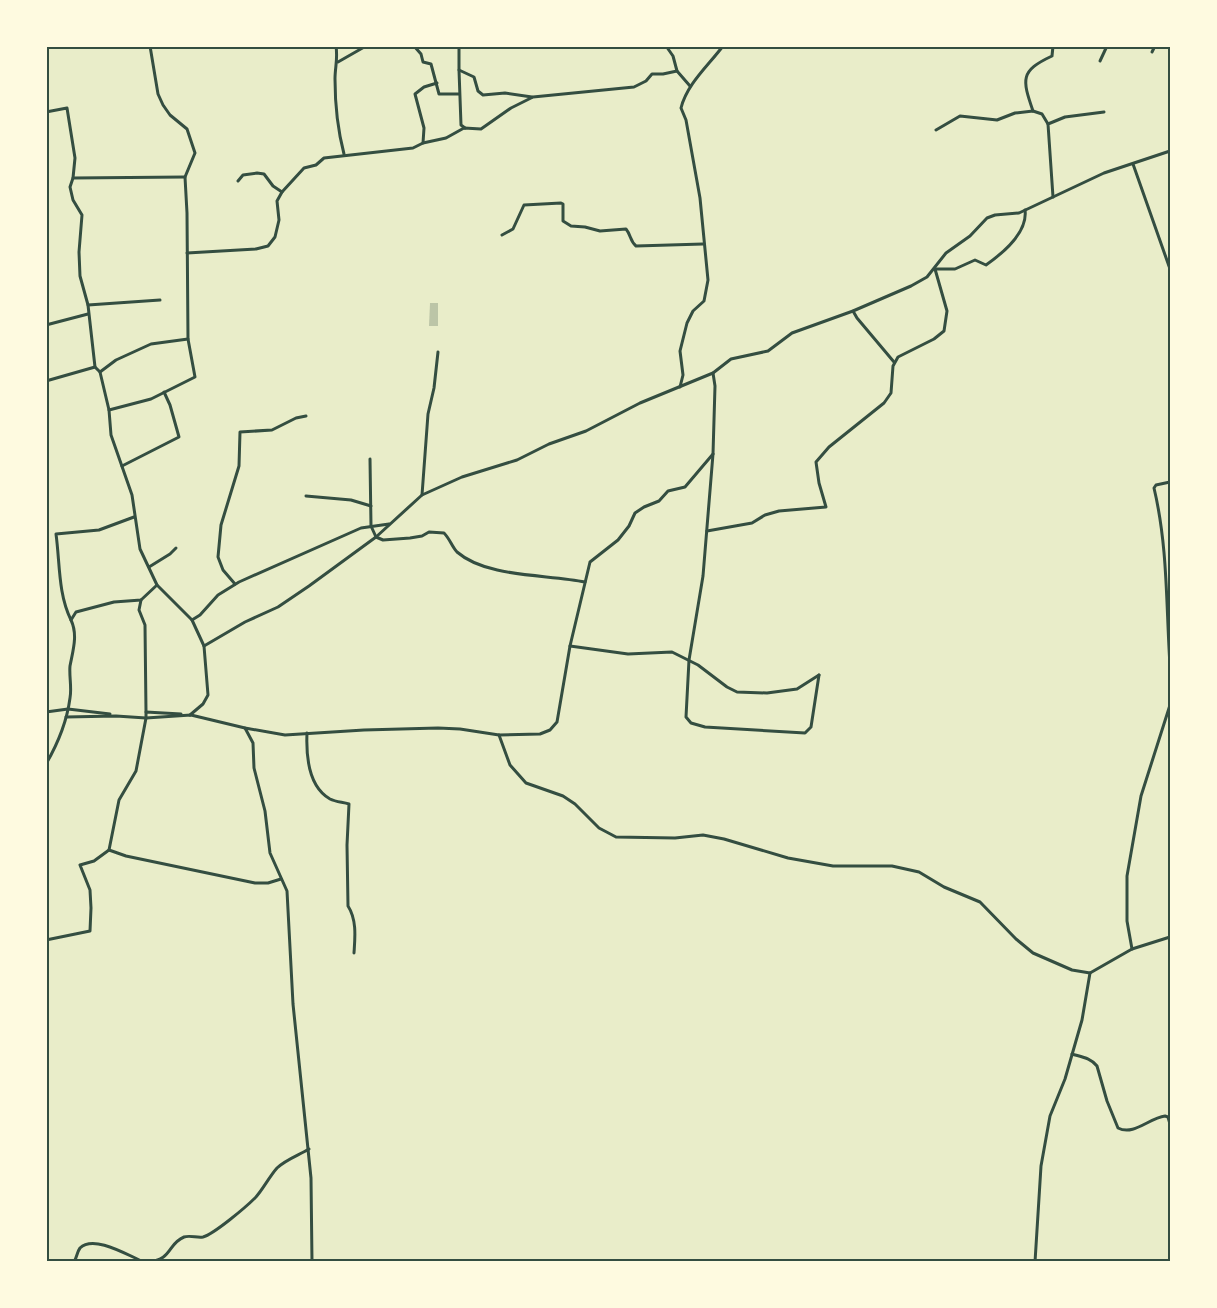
<svg xmlns="http://www.w3.org/2000/svg" width="1217" height="1308" font-family="Commissioner,sans-serif">
	<rect width="100%" height="100%" fill="#e9edc9"/>
	<polygon fill="#bcc5a7" points="430,303 438,303 438,326 429,326"/>
	<g fill="none" stroke-linecap="round" stroke-linejoin="round">
		<g stroke="#344e41" stroke-width="3">
			<path d="M336,46C338,59 335,67 335,79C335,103 338,131 344,154"/>
			<polyline points="414,46 421,54 423,62 431,64 439,94 459,94"/>
			<polyline points="459,46 459,70 474,77 478,91 483,95 505,93 532,97"/>
			<polyline points="666,46 673,56 677,71 690,86"/>
			<polyline points="1152,52 1155,46"/>
			<polyline points="1100,61 1107,46"/>
			<polyline points="338,62 366,46"/>
			<polyline points="459,70 461,125 465,128"/>
			<path d="M1033,111C1022,79 1020,71 1052,56L1053,46"/>
			<polyline points="46,112 67,108 75,158 73,178 70,187 73,200 82,215 79,252 80,276 88,305 95,367 100,372 109,410 111,435 132,495 140,549 157,585 192,620 204,646 208,695 203,704 190,715"/>
			<polyline points="936,130 960,116 997,120 1015,113 1033,111 1042,114 1048,124"/>
			<polyline points="423,143 424,128 415,94 424,87 437,83"/>
			<polyline points="1133,164 1170,269"/>
			<polyline points="73,178 185,177"/>
			<polyline points="238,181 243,175 257,173 264,174 273,186 282,192"/>
			<polyline points="1053,197 1048,124 1065,117 1104,112"/>
			<path d="M502,235L513,229L524,205L561,203L563,204V221L571,226L585,227L600,231L626,229C631,235 630,241 636,246L703,244"/>
			<polyline points="187,253 256,249 268,246 275,237 279,220 277,201 282,192 304,168 316,165 324,158 413,148 423,143 446,138 464,128 481,129 511,108 533,97 634,87 646,81 652,74 663,74 677,71"/>
			<polyline points="88,305 160,300"/>
			<polyline points="853,311 857,318 894,362"/>
			<polyline points="46,325 88,314"/>
			<polyline points="100,372 116,360 151,344 188,339"/>
			<polyline points="713,373 715,386 713,454 703,576 689,660 686,717 691,723 705,727 805,733 811,727 819,675"/>
			<polyline points="46,381 95,367"/>
			<path d="M680,387L683,375L680,351L687,323L693,311L704,301L708,280L700,198L686,120L681,108C687,84 708,66 723,46"/>
			<polyline points="109,410 151,399 195,377 188,339 187,213 185,177 195,153 187,129 170,115 163,105 158,94 150,46"/>
			<path d="M370,459L371,526L376,537L383,540L410,538L422,536L429,532L444,533C450,539 452,547 457,552C487,578 547,574 585,582"/>
			<polyline points="122,466 179,437 170,405 164,392"/>
			<path d="M1170,482L1156,485L1154,488C1168,547 1166,606 1170,665"/>
			<polyline points="422,495 428,414 434,388 438,352"/>
			<polyline points="306,496 351,500 371,506"/>
			<path d="M707,531L752,523L765,515L779,511L826,507L819,483L816,462L829,447L884,403L891,393L893,366L898,357L934,339L944,331L947,311L935,269H955L975,260L986,265C1003,253 1028,232 1025,210"/>
			<polyline points="149,567 170,554 176,548"/>
			<polyline points="235,584 223,570 218,557 221,525 239,466 240,432 272,430 296,418 306,416"/>
			<polyline points="141,600 139,610 145,625 146,712"/>
			<path d="M71,620C58,594 60,563 56,534L99,530L134,517"/>
			<polyline points="192,620 200,615 218,595 239,582 361,528 389,524"/>
			<polyline points="204,646 245,622 278,607 309,586 376,537 422,495 462,477 517,460 549,444 586,431 640,403 713,373 731,359 768,351 792,333 853,311 911,286 927,277 946,253 970,236 987,218 995,215 1019,213 1104,173 1170,151"/>
			<polyline points="570,646 628,654 672,652 698,665 727,687 737,692 767,693 797,689 819,675"/>
			<polyline points="46,712 68,709 110,714"/>
			<polyline points="66,717 116,716 146,718 191,715 245,728 285,735 364,730 438,728 460,729 499,735 540,734 550,730 557,722 570,646 590,562 618,540 629,526 635,513 644,507 659,501 668,491 685,487 713,454"/>
			<polyline points="146,718 146,712 181,714"/>
			<polyline points="245,728 253,743 254,768 265,811 270,853 287,891 293,1004 311,1178 312,1262"/>
			<path d="M307,733C306,756 309,787 330,799C336,802 342,802 349,804L347,845L348,906C357,920 355,938 354,953"/>
			<polyline points="499,735 510,765 526,783 563,796 575,804 599,828 616,837 675,838 703,835 724,839 788,858 833,866 892,866 919,872 944,887 980,902 1016,939 1033,953 1072,970 1090,973 1132,949 1170,937"/>
			<path d="M46,764C57,745 67,721 70,698C72,688 69,676 70,666C73,650 78,635 71,620L76,612L114,602L141,600L157,585"/>
			<polyline points="109,850 126,856 255,883 268,883 281,879"/>
			<polyline points="46,940 90,931 91,908 90,890 80,865 94,861 109,850 119,800 136,771 146,718"/>
			<polyline points="1132,949 1127,921 1127,876 1141,796 1170,705"/>
			<path d="M1072,1054C1082,1057 1091,1058 1097,1066L1107,1101L1118,1128C1134,1136 1149,1118 1165,1116L1168,1117L1170,1124"/>
			<path d="M74,1262C77,1257 77,1252 80,1248C94,1234 129,1256 144,1262"/>
			<path d="M147,1262C173,1260 167,1244 184,1237C190,1235 197,1238 203,1237C214,1234 246,1207 255,1198C262,1191 269,1177 277,1168C285,1160 299,1155 309,1149"/>
			<polyline points="1035,1262 1041,1166 1050,1116 1065,1079 1082,1020 1090,973"/>
		</g>
	</g>
	<rect width="1217" height="1308" fill="none" stroke="#fefae0" stroke-width="96"/>
	<rect x="48" y="48" width="1121" height="1212" fill="none" stroke="#344e41" stroke-width="2"/>
</svg>
